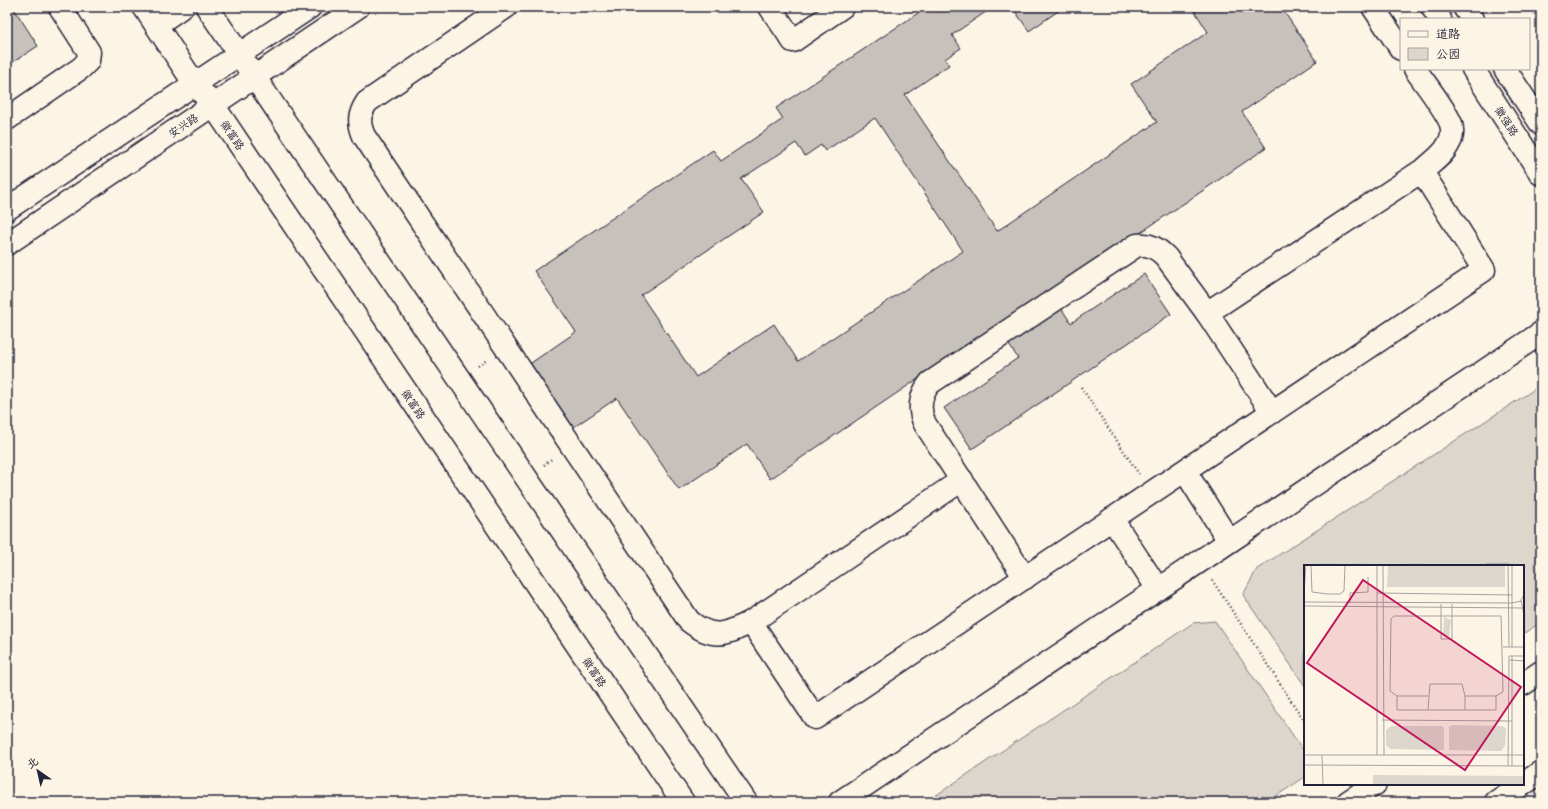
<svg xmlns="http://www.w3.org/2000/svg" width="1548" height="809" font-family="'Playpen Sans','LXGW WenKai TC',sans-serif">
	<rect width="100%" height="100%" fill="#fcf5e5"/>
	<filter id="ink" filterUnits="userSpaceOnUse"><feTurbulence type="fractalNoise" baseFrequency=".025" numOctaves="2"/><feDisplacementMap in="SourceGraphic" scale="8" xChannelSelector="R" yChannelSelector="G"/><feConvolveMatrix kernelMatrix="1 2 1 2 8 2 1 2 1" color-interpolation-filters="sRGB"/></filter>
	<g filter="url(#ink)">
		<g fill="#dcd6cc" stroke="#7f7c84">
			<polygon points="1541,385 1541,622 1523,634 1523,566 1305,566 1305,686 1243,595 1257,569"/>
			<polygon points="1215,621 1305,753 1305,777 1267,802 926,802 1193,623"/>
		</g>
		<g fill="#c6c1bb" stroke="#22223b" fill-rule="evenodd">
			<polygon points="7,7 13,7 38,46 7,66"/>
			<path d="M927,7H935L939,12L946,7H993L952,35L961,48L945,59L949,65L905,95L997,231L1157,122L1131,84L1208,32L1192,7H1281L1317,61L1242,112L1266,148L1051,293L1071,323L1144,274L1171,314L972,449L944,408L1018,358L996,326L770,479L747,444L679,490L617,398L571,429L528,365L576,332L534,271L713,150L721,161L783,119L776,108ZM875,118L963,251L798,361L774,324L696,377L641,295L764,212L741,179L796,143L805,156L821,145L825,151Z"/>
			<polygon points="1012,7 1064,7 1029,31"/>
		</g>
		<g fill="none" stroke-linecap="round" stroke-linejoin="round">
			<g stroke="#22223b" stroke-width="25">
				<g id="minor">
					<polyline points="144,7 194,83 213,105 683,802"/>
					<polyline points="207,7 746,802"/>
					<path d="M506,7L367,102C359,114 358,122 364,136L689,621C713,640 725,635 751,622L815,718L1484,270L1422,172C1430,163 1443,156 1448,145C1452,139 1453,131 1451,124C1446,110 1424,82 1415,69"/>
					<polyline points="770,7 793,41 842,7"/>
					<polyline points="1373,7 1401,49"/>
					<polyline points="1432,7 1440,19"/>
					<polyline points="1464,7 1472,19"/>
					<polyline points="156,25 182,7"/>
					<polyline points="1473,69 1541,174"/>
					<polyline points="1505,69 1541,124"/>
					<polyline points="7,119 81,68 88,61 89,52 60,7"/>
					<polyline points="7,209 310,7"/>
					<polyline points="7,244 358,7"/>
					<polyline points="1272,412 1207,313 1423,170"/>
					<polyline points="1185,471 1229,541"/>
					<polyline points="1112,519 1158,589"/>
					<path d="M1025,578L925,424C918,410 920,395 930,383L1137,245C1150,244 1157,248 1166,257L1207,313"/>
					<polyline points="751,622 962,480"/>
					<polyline points="840,802 1541,333"/>
				</g>
			</g>
			<g stroke="#22223b" stroke-width="25">
				<g id="major">
					<polyline points="1523,684 1541,672"/>
					<polyline points="1523,784 1541,772"/>
					<polyline points="1348,802 1375,784"/>
					<polyline points="1496,802 1523,784"/>
				</g>
			</g>
			<g stroke="#22223b" stroke-width="2.5" stroke-dasharray="1 3" stroke-linecap="butt">
				<polyline points="1530,7 1541,23"/>
				<polyline points="478,366 487,360"/>
				<polyline points="1081,387 1139,474"/>
				<polyline points="544,465 553,458"/>
				<polyline points="1212,580 1305,722"/>
			</g>
			<use href="#minor" stroke="#fcf5e5" stroke-width="22"/>
			<use href="#major" stroke="#fcf5e5" stroke-width="22"/>
		</g>
	</g>
	<g text-anchor="middle" dominant-baseline="central" stroke-width="3" stroke-linejoin="round" paint-order="stroke">
		<g font-size="11" fill="#22223b" stroke="#fcf5e5">
			<text transform="translate(1507 121) rotate(57)">徽强路</text>
			<text transform="translate(183 125) rotate(-34)">安兴路</text>
			<text transform="translate(233 135) rotate(56)">徽富路</text>
			<text transform="translate(414 404) rotate(56)">徽富路</text>
			<text transform="translate(595 672) rotate(56)">徽富路</text>
		</g>
	</g>
	<g transform="translate(1304 565)">
		<rect width="220" height="220" fill="#fcf5e5"/>
		<path d="M84,0H201V22H83ZM140,52L147,55L145,72L139,71ZM148,160L197,161L202,163L201,181L197,186L145,185V162ZM87,161H138L140,163V185L86,184L82,180V165ZM69,210L220,211V220H69Z" fill="#dcd6cc"/>
		<path fill="none" stroke="#a5a1a1" stroke-width="1" d="M7,0L8,27L24,29H36L40,26L41,0M73,0V190M79,0L80,190M204,0L205,82M208,0V82M0,27L2,0M73,28L208,30M220,30L217,35L220,50M0,37L208,38L217,36M46,38V28L64,27V12M137,39V74H148V39M0,41L218,43M90,51H197L199,127L192,131V145H93V131L86,126L87,54ZM199,82H220M206,95L220,96M93,131H124M124,145L126,119H158L161,131M161,145V131H193M78,155L208,156M0,190H220M18,190L19,220M0,200L220,201M204,201L205,91H220M208,201V91"/>
		<path fill="#c2185b" fill-opacity="0.15" stroke="#c2185b" stroke-width="2" d="M59,15L217,122L161,205L3,98Z"/>
		<rect width="220" height="220" fill="none" stroke="#22223b" stroke-width="2"/>
	</g>
	<rect width="1548" height="809" fill="none" stroke="#fcf5e5" stroke-width="24"/>
	<rect x="12" y="12" width="1524" height="785" fill="none" stroke="#22223b" stroke-width="1.5" filter="url(#ink)"/>
	<rect x="1400" y="18" width="130" height="52" fill="#fcf5e5" stroke="#a5a1a1"/>
	<rect x="1408" y="31" width="20" height="6" fill="#fcf5e5" stroke="#a5a1a1"/>
	<text x="1436" y="38" font-size="12" fill="#22223b">道路</text>
	<rect x="1408" y="48" width="20" height="12" fill="#dcd6cc" stroke="#a5a1a1"/>
	<text x="1436" y="58" font-size="12" fill="#22223b">公园</text>
	<g transform="translate(38 771) rotate(326)" stroke="#fcf5e5" stroke-width="3" paint-order="stroke">
	<path d="M0-3L7 15L0 10L-7 15Z" fill="#22223b"/>
	<text y="-6" font-size="11" font-weight="bold" text-anchor="middle" fill="#22223b">北</text>
	</g>
</svg>
